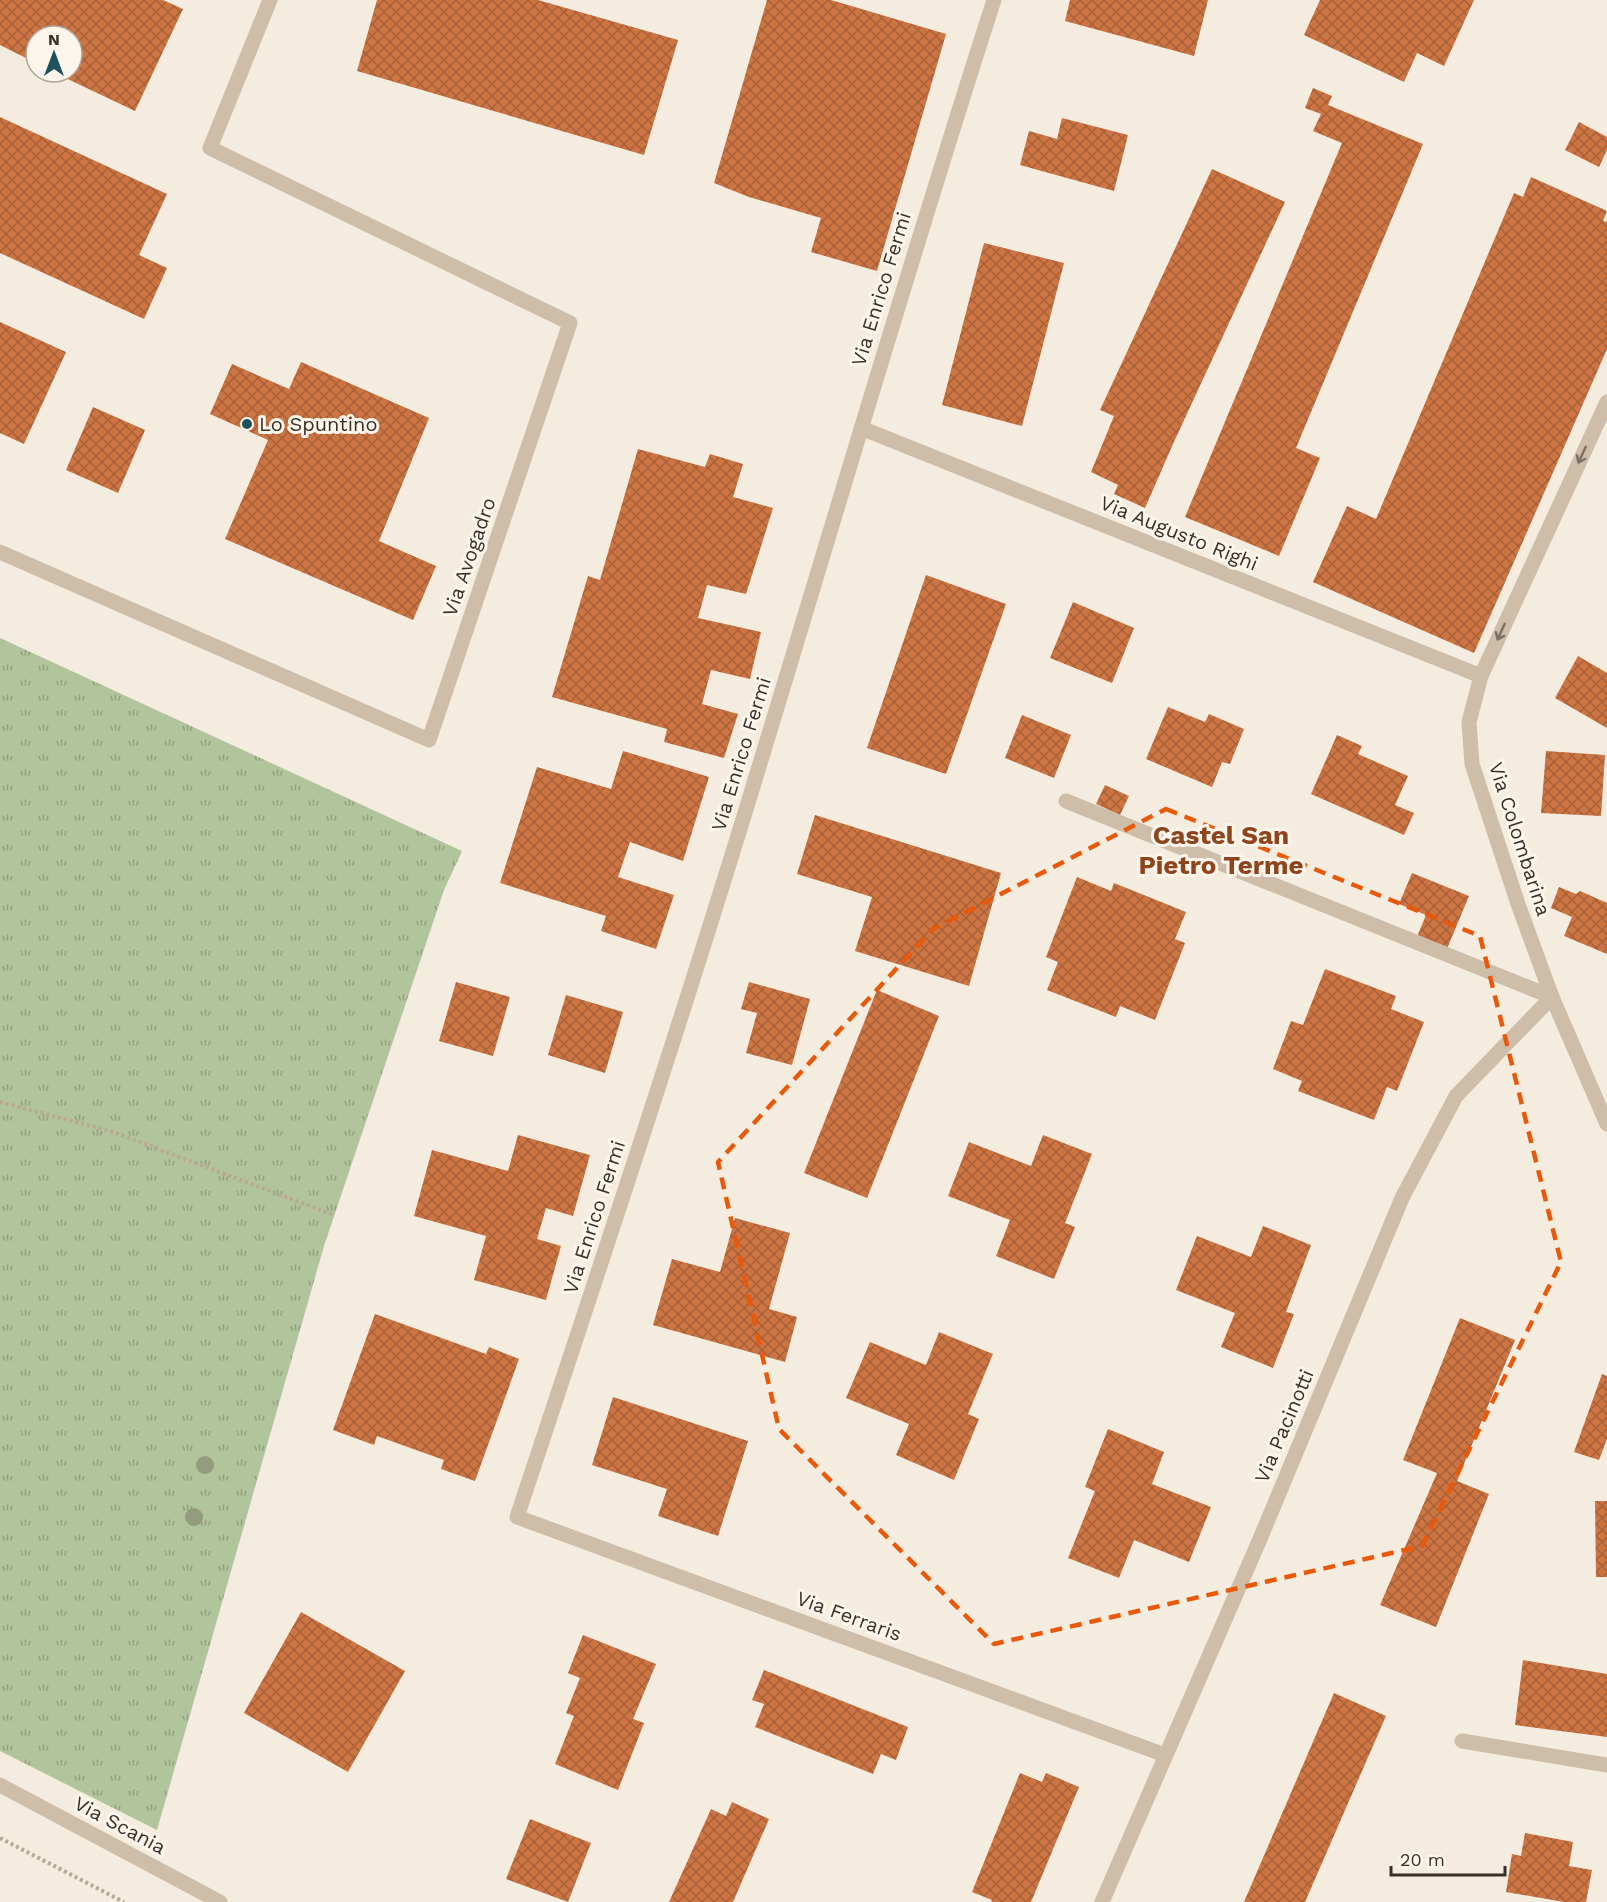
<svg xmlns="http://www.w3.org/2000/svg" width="1607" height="1902" font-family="'Work Sans',sans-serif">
	<defs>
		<pattern id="park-tufts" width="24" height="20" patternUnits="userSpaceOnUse" patternTransform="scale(1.5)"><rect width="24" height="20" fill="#b2c49c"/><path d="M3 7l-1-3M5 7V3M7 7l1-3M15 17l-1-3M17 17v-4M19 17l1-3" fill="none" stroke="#92a07f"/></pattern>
		<pattern id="building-cross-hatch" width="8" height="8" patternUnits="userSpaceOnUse" patternTransform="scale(1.5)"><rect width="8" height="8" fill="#cd7443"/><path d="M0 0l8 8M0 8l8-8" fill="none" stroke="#a76038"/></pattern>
	</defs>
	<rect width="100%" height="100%" fill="#f4ecde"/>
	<polygon fill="url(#park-tufts)" points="0,638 462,851 444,890 324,1246 157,1830 0,1751"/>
	<g fill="url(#building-cross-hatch)">
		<polygon points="0,0 163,0 183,9 135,111 53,72 72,72 72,36 36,36 36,63 0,45"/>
		<polygon points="377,0 538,0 678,40 644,155 357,71"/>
		<polygon points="767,0 831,0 946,34 877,271 811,252 821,218 749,197 714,183"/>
		<polygon points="1070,0 1208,0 1194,56 1065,21"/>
		<polygon points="1320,0 1474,0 1444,66 1417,53 1404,82 1304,35"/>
		<polygon points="1313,88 1332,96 1328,105 1423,144 1296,448 1320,458 1279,556 1185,517 1342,143 1313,131 1321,114 1305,108"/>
		<polygon points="0,117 167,194 139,255 167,268 144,319 0,253"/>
		<polygon points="1062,118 1128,135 1114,191 1020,165 1029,131 1057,139"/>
		<polygon points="1579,122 1607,137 1607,150 1599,167 1565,150"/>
		<polygon points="1212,169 1285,202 1173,444 1145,508 1114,494 1118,485 1091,472 1114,416 1100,410"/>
		<polygon points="1531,177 1607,211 1603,221 1607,222 1607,349 1474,653 1313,582 1347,506 1376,519 1514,193 1523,197"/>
		<polygon points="984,243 1064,263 1022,426 942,405"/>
		<polygon points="0,322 66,352 24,444 0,433"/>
		<polygon points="301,362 429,418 379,541 436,566 413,620 225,539 268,440 210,414 232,364 289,389"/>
		<polygon points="93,407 145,430 118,493 66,470"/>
		<polygon points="638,449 705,467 710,454 743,464 733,497 773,508 746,594 707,585 698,618 761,632 750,679 711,670 702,704 738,714 724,758 664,742 667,729 552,697 588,576 600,580"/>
		<polygon points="926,575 1006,604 946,774 867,748"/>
		<polygon points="1073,602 1134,628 1112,683 1050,658"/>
		<polygon points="1578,656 1607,673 1607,728 1555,698"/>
		<polygon points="1168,707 1205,722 1209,714 1244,729 1230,764 1222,762 1212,787 1146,759"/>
		<polygon points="1022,715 1071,735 1054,778 1005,758"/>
		<polygon points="1337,735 1362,746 1358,754 1408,776 1395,805 1414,813 1404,835 1311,794"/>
		<polygon points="623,751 709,777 683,861 630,842 618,877 674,895 656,949 601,931 606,916 500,883 537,767 611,789"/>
		<polygon points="1546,751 1605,755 1601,816 1541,813"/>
		<polygon points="1105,785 1129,796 1120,815 1096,804"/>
		<polygon points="815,815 1001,873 969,986 855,951 872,897 797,874"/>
		<polygon points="1412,873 1469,896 1444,956 1414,944 1426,915 1399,904"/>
		<polygon points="1077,877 1111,891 1114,883 1186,912 1175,939 1185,943 1155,1020 1120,1006 1116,1017 1047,990 1058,962 1046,957"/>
		<polygon points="1559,887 1576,894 1580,891 1607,903 1607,954 1564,936 1572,917 1551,908"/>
		<polygon points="1325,969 1396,996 1391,1009 1424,1022 1397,1091 1387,1087 1374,1120 1298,1091 1302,1081 1273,1069 1291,1021 1303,1025"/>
		<polygon points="456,982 510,997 493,1056 439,1041"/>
		<polygon points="749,982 810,999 792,1065 746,1053 757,1013 741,1009"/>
		<polygon points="877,990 939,1016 867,1198 804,1173"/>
		<polygon points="566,995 623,1012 605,1073 548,1055"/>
		<polygon points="518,1135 590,1155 573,1216 546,1208 537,1239 561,1246 546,1300 474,1280 486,1236 414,1216 432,1150 508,1171"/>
		<polygon points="1043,1135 1092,1154 1065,1223 1075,1227 1054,1279 996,1256 1010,1220 948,1196 969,1142 1031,1166"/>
		<polygon points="735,1218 790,1233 769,1309 797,1317 785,1362 653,1325 672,1259 720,1272"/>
		<polygon points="1263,1226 1311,1245 1286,1312 1294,1314 1273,1368 1221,1347 1235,1313 1176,1290 1197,1236 1251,1257"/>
		<polygon points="375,1314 486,1354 489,1347 519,1359 475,1481 441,1469 444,1460 377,1436 374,1445 333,1430"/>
		<polygon points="1460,1318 1515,1340 1457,1481 1489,1494 1436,1627 1380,1605 1437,1473 1403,1460"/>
		<polygon points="939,1332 993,1354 968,1414 979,1419 954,1480 896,1455 909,1424 846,1398 870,1342 926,1365"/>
		<polygon points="1602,1374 1607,1376 1607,1439 1599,1460 1574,1452"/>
		<polygon points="613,1397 748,1441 718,1536 658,1516 667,1489 592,1465"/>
		<polygon points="1108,1429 1164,1452 1152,1484 1211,1507 1189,1562 1134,1540 1119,1578 1068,1558 1095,1491 1085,1487"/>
		<polygon points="1595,1501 1607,1501 1607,1577 1596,1577"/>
		<polygon points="301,1612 405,1671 348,1772 244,1713"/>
		<polygon points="583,1635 656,1664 633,1719 644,1723 618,1790 555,1764 574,1716 566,1713 580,1678 568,1673"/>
		<polygon points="1523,1660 1607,1674 1607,1737 1515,1725"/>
		<polygon points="764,1670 908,1727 896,1760 881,1754 873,1774 755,1727 764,1704 752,1700"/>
		<polygon points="1334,1693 1386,1716 1305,1902 1244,1902"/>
		<polygon points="1020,1773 1042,1782 1046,1773 1079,1787 1031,1902 991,1902 992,1900 972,1892"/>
		<polygon points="732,1802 769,1819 733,1902 669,1902 711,1809 726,1816"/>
		<polygon points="530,1819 591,1843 568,1902 506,1879"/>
		<polygon points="1525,1833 1573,1842 1569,1866 1592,1870 1586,1902 1564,1902 1506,1892 1512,1854 1521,1856"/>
	</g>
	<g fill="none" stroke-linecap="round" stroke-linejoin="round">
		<g stroke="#b9a893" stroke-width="4" stroke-dasharray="3 3" stroke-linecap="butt">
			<polyline points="0,1102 110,1131 334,1215"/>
			<polyline points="0,1838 124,1902"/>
		</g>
		<g stroke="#cdbda9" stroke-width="15">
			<path d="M994,0C913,251 839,504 762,757C685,1011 601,1264 517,1517L1165,1755"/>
			<polyline points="1607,402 1481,676 1469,722 1472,764 1518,904 1552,997 1607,1124"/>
			<polyline points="861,428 1481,676"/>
			<polyline points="0,552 429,740 570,323 210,148 270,0"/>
			<polyline points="1066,801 1552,997 1456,1096 1402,1198 1260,1539 1102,1902"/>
			<polyline points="1462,1741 1607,1765"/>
			<polyline points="0,1785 220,1902"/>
		</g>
	</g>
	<g fill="#939c7c">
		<circle cx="205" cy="1465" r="9"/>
		<circle cx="194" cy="1517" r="9"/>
	</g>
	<defs><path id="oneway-shaft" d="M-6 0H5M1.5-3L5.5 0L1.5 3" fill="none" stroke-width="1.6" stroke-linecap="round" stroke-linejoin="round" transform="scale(1.5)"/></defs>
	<g stroke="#7c6f63">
		<use href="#oneway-shaft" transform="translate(1582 455) rotate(115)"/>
		<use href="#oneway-shaft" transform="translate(1501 632) rotate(114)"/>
	</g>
	<path fill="none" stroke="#e8590c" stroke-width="4.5" stroke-dasharray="12 8" stroke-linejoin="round" d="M1166,809L1480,936L1561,1262L1422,1546L994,1644L779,1429L718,1162L933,929Z"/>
	<circle fill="#1c525e" stroke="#fbf5eb" stroke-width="2" cx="247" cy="424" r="6"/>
	<g text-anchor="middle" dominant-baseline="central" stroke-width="6" stroke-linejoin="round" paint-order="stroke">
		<g font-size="20" fill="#3a3029" stroke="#fbf5eb">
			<text transform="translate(881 289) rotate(-73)">Via Enrico Fermi</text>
			<text transform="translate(1179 533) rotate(22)">Via Augusto Righi</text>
			<text transform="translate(469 557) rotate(-71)">Via Avogadro</text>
			<text transform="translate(741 754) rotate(-73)">Via Enrico Fermi</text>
			<text transform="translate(1520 839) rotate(72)">Via Colombarina</text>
			<text transform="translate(594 1217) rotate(-72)">Via Enrico Fermi</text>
			<text transform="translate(1284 1426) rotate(-67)">Via Pacinotti</text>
			<text transform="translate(849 1616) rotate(20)">Via Ferraris</text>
			<text transform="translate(120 1825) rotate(28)">Via Scania</text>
		</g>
		<g font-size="20" fill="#3a3029" stroke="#fbf5eb" text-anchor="start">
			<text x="259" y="424">Lo Spuntino</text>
		</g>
		<g font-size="26" font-weight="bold" fill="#8e441d" stroke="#fbf5eb">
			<text x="1221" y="835">Castel San<tspan x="1221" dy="30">Pietro Terme</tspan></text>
		</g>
	</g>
	<g transform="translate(54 54)"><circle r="28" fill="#fbf5eb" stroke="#aea69d" stroke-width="1.5"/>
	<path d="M0-4.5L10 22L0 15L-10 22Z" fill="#1c525e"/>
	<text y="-9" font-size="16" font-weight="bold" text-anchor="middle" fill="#3a3029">N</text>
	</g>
	<path d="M1391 1866v9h114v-9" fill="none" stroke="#3a3029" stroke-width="3"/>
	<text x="1400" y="1866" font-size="18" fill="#3a3029" stroke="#fbf5eb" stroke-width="4.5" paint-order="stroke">20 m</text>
</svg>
